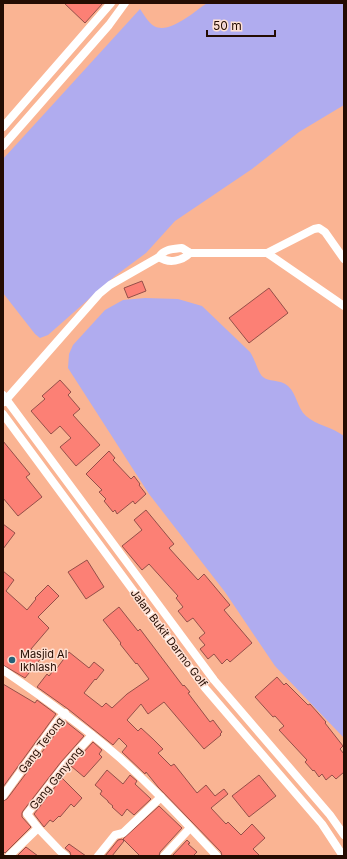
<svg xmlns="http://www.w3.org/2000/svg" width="347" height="859" font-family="Inter,sans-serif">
	<rect width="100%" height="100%" fill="#fab493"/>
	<g fill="#b0acef">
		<path d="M207,3H344V105L299,132L252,169L175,221L146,253L115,276L48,335L40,338L35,334L3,293V159L140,9C144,15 149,23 154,26C169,35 195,11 207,3Z"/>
		<path d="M145,298L178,299L202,306L250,352C255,359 258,373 263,377C268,382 280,379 288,386C297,394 297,408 306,416C316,425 332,427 344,436V738L275,666L225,592L149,494L68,368L69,354L73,345L105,310L123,300Z"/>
	</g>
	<g fill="#fc8075" stroke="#944f49">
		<polygon points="64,3 103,3 85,23"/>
		<polygon points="142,281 146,291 128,298 124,288"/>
		<polygon points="269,288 288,313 249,343 229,318"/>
		<polygon points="60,380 71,392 68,395 80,409 73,415 100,445 76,466 60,447 71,438 60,426 51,434 31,411 45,399 42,396"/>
		<polygon points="3,441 30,474 26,477 42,497 18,516 3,498"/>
		<polygon points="109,451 115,458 113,460 131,479 134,476 140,484 139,485 146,494 135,504 133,501 117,514 115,510 113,512 104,501 106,499 99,492 102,490 86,474"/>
		<polygon points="146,510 174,544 169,548 198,580 204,574 230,605 224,610 252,643 230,662 227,659 222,664 214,654 208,659 200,649 205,645 199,638 205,633 193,618 187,622 178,611 183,607 176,598 178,596 149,564 142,570 122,546 142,530 134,520"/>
		<polygon points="3,524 15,533 3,549"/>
		<polygon points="87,560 104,587 86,599 68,572"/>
		<polygon points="3,571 14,580 6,591 27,610 36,599 35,598 48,585 59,596 38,617 49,628 31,649 42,657 25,678 3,665"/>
		<polygon points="119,607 138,631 140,629 183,686 184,685 190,692 188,693 210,722 213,720 222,732 220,734 221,735 204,749 164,702 148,714 141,704 127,720 138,731 141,728 153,739 163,749 158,753 171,766 174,764 197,793 206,785 215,796 224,789 228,794 211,808 226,824 228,822 241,835 252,824 265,838 253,849 260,856 222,856 221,852 158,787 146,772 145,774 122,752 127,746 119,738 113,745 68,709 37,687 47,674 49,676 56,667 57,668 69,652 89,668 94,662 104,670 96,680 95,679 84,693 102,707 106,703 112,708 127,694 149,679 137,663 136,664 120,644 121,643 103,620"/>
		<polygon points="277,677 284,685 286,683 308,705 310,704 326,722 325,723 343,746 340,749 344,754 344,772 336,779 332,775 326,780 322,774 319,777 314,770 313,771 305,762 307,760 279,730 284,726 275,716 273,717 255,697"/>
		<polygon points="3,684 35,703 37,700 56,714 3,787"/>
		<polygon points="65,721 84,736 61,762 23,811 22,813 22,817 31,827 5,853 3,851 3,801 7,799"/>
		<polygon points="93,742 102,750 99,754 102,757 84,777 71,766"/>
		<polygon points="107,770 123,784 130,775 137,781 135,784 151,799 134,815 127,809 122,816 112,807 113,806 108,802 108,801 100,794 102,791 95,785"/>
		<polygon points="259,775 276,796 249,817 232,796"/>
		<polygon points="62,778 82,798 74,807 71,804 60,817 59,816 53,822 50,820 44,827 34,814"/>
		<polygon points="159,806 182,828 160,852 159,856 140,856 123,839"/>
		<polygon points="122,839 124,841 112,856 105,856 118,840"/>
		<polygon points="187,840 190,843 188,844 197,852 193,856 172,856"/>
		<polygon points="69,844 86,856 71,856 70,852 65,848"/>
		<polygon points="26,847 38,856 17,856"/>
	</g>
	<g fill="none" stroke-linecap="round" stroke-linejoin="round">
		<g stroke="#fff" stroke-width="8">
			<polyline points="3,127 111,3"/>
			<polyline points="3,146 109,25 125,3"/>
			<polyline points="267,253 314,229 319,228 325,232 344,259"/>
			<path d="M159,257C169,264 182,261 190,253"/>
			<polyline points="3,395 214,680 330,815 344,835"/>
			<path d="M4,402L99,294L110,285L159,257C164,249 173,249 182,248L190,253H267L344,306"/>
			<polyline points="3,414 205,688 322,824 343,856"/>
			<path d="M3,670C44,698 83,726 120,758C155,789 186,823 217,856"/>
			<polyline points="3,796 55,724 65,713"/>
			<polyline points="9,856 38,828"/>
			<polyline points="66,856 60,851 38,828 27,814 65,765 92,735"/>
			<polyline points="98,856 115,835 123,833 161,797"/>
			<polyline points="164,856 190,828"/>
		</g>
	</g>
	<circle fill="#246178" stroke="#fee0d3" stroke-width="1.5" cx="12" cy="660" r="4"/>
	<g text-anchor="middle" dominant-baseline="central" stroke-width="3" stroke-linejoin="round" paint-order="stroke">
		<g font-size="11" fill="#240c02" stroke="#fee0d3">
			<text transform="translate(169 638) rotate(53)">Jalan Bukit Darmo Golf</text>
			<text transform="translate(41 745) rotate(-53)">Gang Terong</text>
			<text transform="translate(56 778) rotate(-51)">Gang Ganyong</text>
		</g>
		<g font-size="11" fill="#240c02" stroke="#fee0d3" text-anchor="start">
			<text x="20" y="654">Masjid Al<tspan x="20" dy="13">Ikhlash</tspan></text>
		</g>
	</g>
	<rect width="347" height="859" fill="none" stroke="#240c02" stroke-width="8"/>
	<path d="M207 30v6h68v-6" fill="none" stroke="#240c02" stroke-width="2"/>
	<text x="213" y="30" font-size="12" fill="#240c02" stroke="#fee0d3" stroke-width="3" paint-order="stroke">50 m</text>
</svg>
